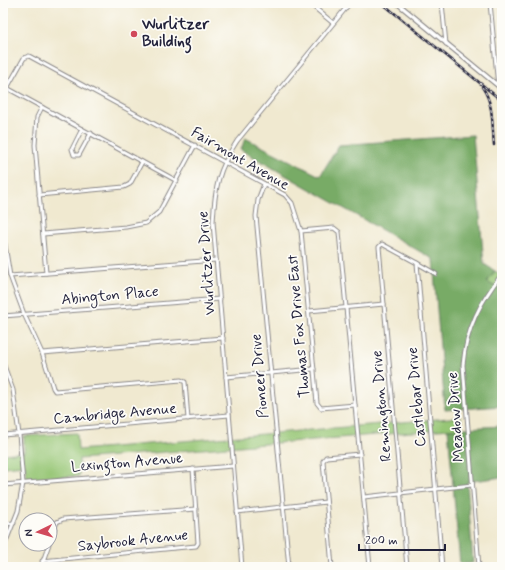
<svg xmlns="http://www.w3.org/2000/svg" width="505" height="570" font-family="Mynerve,sans-serif">
	<rect width="100%" height="100%" fill="#fdfcf7"/>
	<filter id="ink" filterUnits="userSpaceOnUse"><feTurbulence type="fractalNoise" baseFrequency=".025" numOctaves="2"/><feDisplacementMap in="SourceGraphic" scale="8" xChannelSelector="R" yChannelSelector="G"/><feConvolveMatrix kernelMatrix="1 2 1 2 8 2 1 2 1" color-interpolation-filters="sRGB"/></filter>
	<filter id="wash" filterUnits="userSpaceOnUse"><feTurbulence type="fractalNoise" baseFrequency=".012" numOctaves="4" result="noise"/><feDisplacementMap in="SourceGraphic" scale="16" xChannelSelector="R" yChannelSelector="G"/><feGaussianBlur stdDeviation="0.9" result="paint"/><feColorMatrix in="noise" values="0 0 0 0 0 0 0 0 0 0 0 0 0 0 0 0 0 1.4 0 .05"/><feComposite in="paint" operator="in"/></filter>
	<g filter="url(#wash)">
		<rect width="100%" height="100%" fill="#f0e9d0"/>
		<g fill="#96c675" stroke="#5c7458">
			<polygon points="495,271 502,276 502,291 487,282"/>
			<polygon points="461,417 462,428 79,459 79,476 26,479 25,465 3,467 3,454 24,452 24,436 77,433 78,450"/>
		</g>
		<g fill="#78ab66" stroke="#4d6650">
			<polygon points="473,135 484,264 495,271 487,282 502,291 502,406 445,410 433,259 241,150 245,138 320,176 339,145"/>
			<polygon points="502,426 502,477 467,482 473,563 460,564 448,429"/>
		</g>
	</g>
	<g filter="url(#ink)">
		<g fill="none" stroke-linecap="round" stroke-linejoin="round">
			<g stroke="#898686" stroke-width="5">
				<g id="minor">
					<polyline points="309,3 333,23"/>
					<polyline points="442,3 446,44"/>
					<polyline points="490,3 498,86"/>
					<polyline points="7,88 177,181"/>
					<polyline points="3,92 7,88 24,58 29,56 285,195 292,203 301,231 317,403 321,408 355,405"/>
					<polyline points="42,107 37,117 35,145 46,273"/>
					<polyline points="82,129 72,149 74,155 79,155 91,133"/>
					<polyline points="264,184 258,200 256,216 289,567"/>
					<polyline points="39,195 124,187 130,184 142,162"/>
					<polyline points="301,231 334,228 339,232 370,567"/>
					<polyline points="3,233 10,276 24,314 42,353 53,388 55,391 181,380 185,382 188,419"/>
					<polyline points="43,234 126,227 146,223 159,212 195,145"/>
					<polyline points="417,263 436,274"/>
					<polyline points="10,276 216,260"/>
					<polyline points="309,311 384,304"/>
					<polyline points="3,316 220,299"/>
					<polyline points="42,353 223,338"/>
					<polyline points="3,363 13,390 19,434 23,483 18,511 3,549"/>
					<polyline points="226,377 314,369"/>
					<polyline points="3,435 229,415"/>
					<polyline points="3,485 233,466"/>
					<polyline points="364,497 472,485"/>
					<polyline points="237,512 326,502"/>
					<polyline points="3,524 14,523"/>
					<polyline points="50,541 57,522 63,519 196,509"/>
					<polyline points="42,561 196,546 198,543 193,469"/>
					<polyline points="41,567 49,544"/>
					<path d="M242,567L213,222C215,187 218,170 237,141L350,3"/>
					<polyline points="332,567 323,461 326,457 360,454"/>
					<polyline points="407,567 379,247 382,244 417,263 442,567"/>
					<path d="M479,567L463,365C466,329 480,302 502,274"/>
				</g>
			</g>
			<g stroke="#898686" stroke-width="5.5">
				<polyline id="major" points="397,3 502,89"/>
			</g>
			<use href="#minor" stroke="#fff" stroke-width="3"/>
			<use href="#major" stroke="#fff" stroke-width="3.5"/>
			<g stroke="#22223b" stroke-width="2.5">
				<g id="rail">
					<polyline points="382,3 502,101"/>
					<path d="M482,87C494,103 492,126 494,145"/>
				</g>
			</g>
			<use href="#rail" stroke="#fdfcf7" stroke-width="1" stroke-dasharray="3" stroke-linecap="butt"/>
		</g>
	</g>
	<circle fill="#d1495b" stroke="#fdfcf7" stroke-width="1.5" cx="134" cy="34" r="4"/>
	<g text-anchor="middle" dominant-baseline="central" stroke-width="3.5" stroke-linejoin="round" paint-order="stroke">
		<g font-size="15" font-weight="bold" fill="#22223b" stroke="#fdfcf7" text-anchor="start">
			<text x="142" y="25">Wurlitzer<tspan x="142" dy="17">Building</tspan></text>
		</g>
		<g font-size="15" fill="#22223b" stroke="#fdfcf7">
			<text transform="translate(240 159) rotate(30)">Fairmont Avenue</text>
			<text transform="translate(207 263) rotate(-94)">Wurlitzer Drive</text>
			<text transform="translate(110 296) rotate(-5)">Abington Place</text>
			<text transform="translate(299 326) rotate(-95)">Thomas Fox Drive East</text>
			<text transform="translate(260 376) rotate(-95)">Pioneer Drive</text>
			<text transform="translate(417 397) rotate(-95)">Castlebar Drive</text>
			<text transform="translate(382 406) rotate(-95)">Remington Drive</text>
			<text transform="translate(115 414) rotate(-5)">Cambridge Avenue</text>
			<text transform="translate(456 417) rotate(-94)">Meadow Drive</text>
			<text transform="translate(127 463) rotate(-5)">Lexington Avenue</text>
			<text transform="translate(133 541) rotate(-6)">Saybrook Avenue</text>
		</g>
	</g>
	<rect width="505" height="570" fill="none" stroke="#fdfcf7" stroke-width="16"/>
	<g transform="translate(38 532) rotate(265)"><circle r="19" fill="#fdfcf7" stroke="#a5a5ac"/>
	<path d="M0-3L7 15L0 10L-7 15Z" fill="#d1495b"/>
	<text y="-6" font-size="11" font-weight="bold" text-anchor="middle" fill="#22223b">N</text>
	</g>
	<path d="M359 544v6h86v-6" fill="none" stroke="#22223b" stroke-width="2"/>
	<text x="365" y="544" font-size="12" fill="#22223b" stroke="#fdfcf7" stroke-width="3" paint-order="stroke">200 m</text>
</svg>
